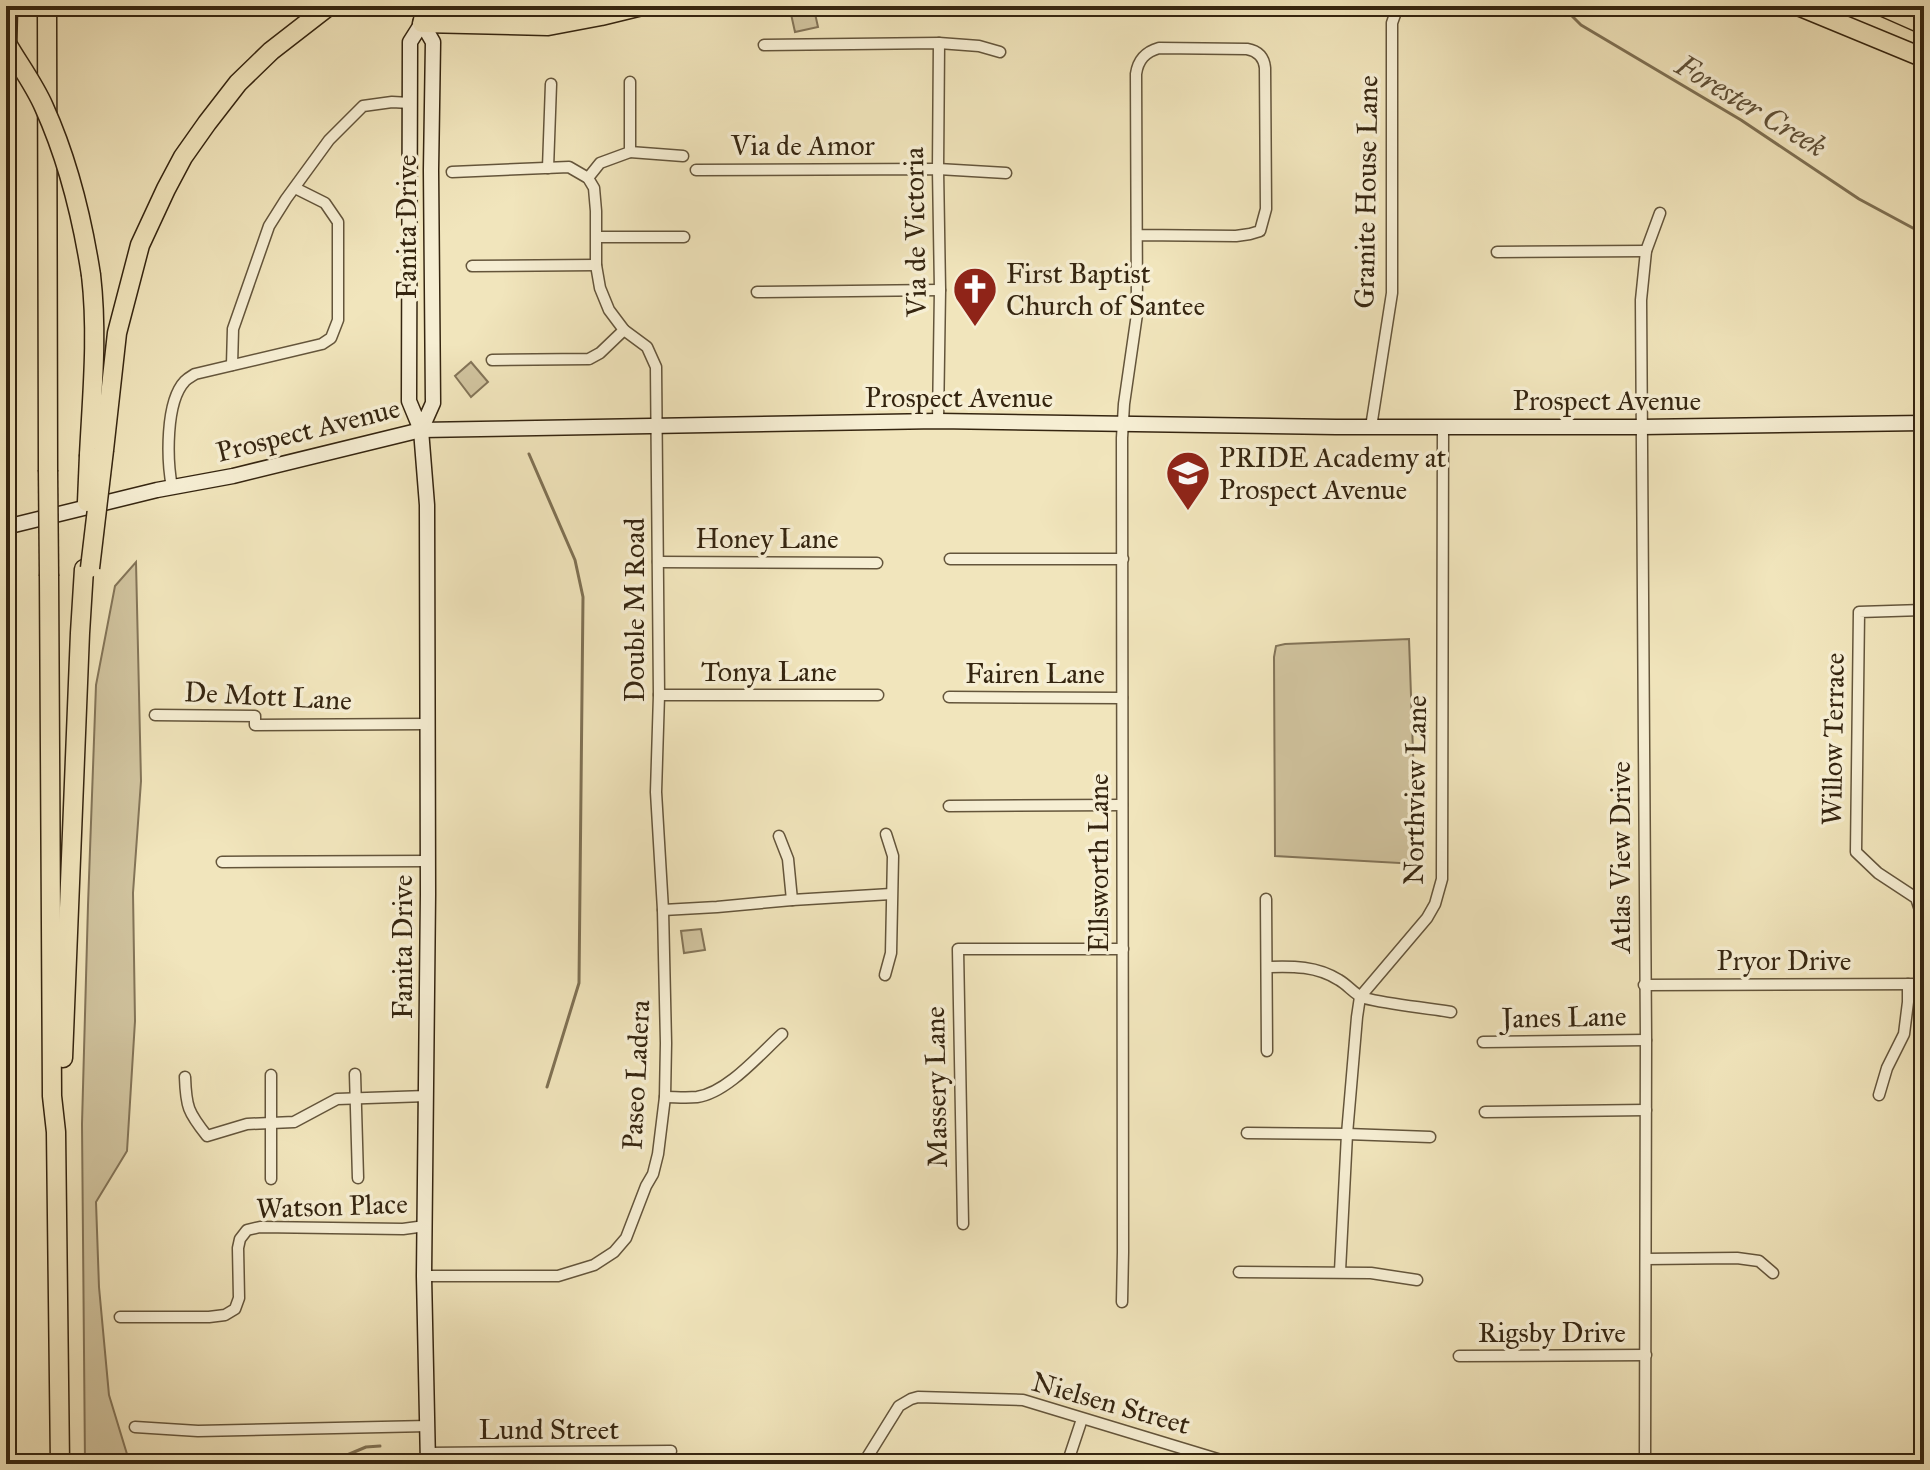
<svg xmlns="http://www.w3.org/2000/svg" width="1930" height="1470" font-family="'IM FELL Great Primer',serif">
	<rect width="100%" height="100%" fill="#f1e5bc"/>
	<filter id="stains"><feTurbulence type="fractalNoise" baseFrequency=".0025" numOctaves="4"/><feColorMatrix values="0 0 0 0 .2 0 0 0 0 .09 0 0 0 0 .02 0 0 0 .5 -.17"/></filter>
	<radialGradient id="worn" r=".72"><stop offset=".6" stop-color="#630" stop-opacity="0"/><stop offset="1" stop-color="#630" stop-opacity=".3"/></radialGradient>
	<g fill="#d1c49f" stroke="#837458" stroke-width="2">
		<polygon points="814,9 818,27 795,32 791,14"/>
		<polygon points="471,362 488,382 471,397 455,376"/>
		<polygon points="136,562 141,781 133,893 135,1021 127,1151 96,1202 99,1287 109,1395 130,1464 85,1464 82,1124 88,905 96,685 115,586"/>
		<polygon points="1409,639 1417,864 1275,856 1274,657 1276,646 1285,644"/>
		<polygon points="701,929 705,950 684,953 681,931"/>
	</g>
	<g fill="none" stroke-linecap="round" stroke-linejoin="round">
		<g stroke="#7f7154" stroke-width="3">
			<polyline points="1562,6 1581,25 1741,120 1859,199 1924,234"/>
			<polyline points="529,454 575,560 583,597 579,983 547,1087"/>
			<polyline points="344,1464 347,1455 366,1447 380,1446"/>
		</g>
		<g stroke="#64553b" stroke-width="13">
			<g id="street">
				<polyline points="764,45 939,43 979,46 1000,52"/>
				<polyline points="630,152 683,156"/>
				<polyline points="548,168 551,84"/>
				<polyline points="696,170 938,169 1006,173"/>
				<polyline points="588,178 600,163 630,152 630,82"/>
				<polyline points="597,237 684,237"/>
				<polyline points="1497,252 1646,251"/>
				<polyline points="472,266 596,265"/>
				<polyline points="757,292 940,290"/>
				<polyline points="492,360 589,359 600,353 624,330"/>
				<polyline points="232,365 233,329 269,226 286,199 329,140 363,106 392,102 410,103"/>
				<polyline points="938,421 940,290 938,169 939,43"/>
				<polyline points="1371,427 1392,293 1392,23 1398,6"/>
				<path d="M172,487C167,461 165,402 185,381C188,378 192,376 195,374L322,344L331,338L338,320V222L325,203L295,188"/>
				<polyline points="950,559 1123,559"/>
				<polyline points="658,562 877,563"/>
				<polyline points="659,695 878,695"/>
				<polyline points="949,697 1122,698"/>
				<polyline points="155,715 255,716 255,725 427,724"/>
				<polyline points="949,806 1122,805"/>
				<polyline points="779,836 788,859 792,900"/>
				<polyline points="222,862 428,861"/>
				<polyline points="1266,899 1267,1051"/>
				<polyline points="663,910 717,907 792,900 891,894"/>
				<path d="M1267,967C1293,966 1317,966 1339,980C1348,985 1355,995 1364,998C1392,1005 1422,1007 1451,1012"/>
				<polyline points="885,975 891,953 893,856 886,834"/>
				<polyline points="1923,984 1921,913 1916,898 1878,873 1856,852 1859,612 1923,610 1924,574"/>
				<polyline points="1644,985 1924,984"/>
				<polyline points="1483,1042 1646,1040"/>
				<polyline points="355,1074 358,1178"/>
				<path d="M185,1077C186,1107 188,1112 207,1136L247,1124L294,1122L337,1099L427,1096"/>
				<polyline points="1879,1095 1887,1068 1904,1034 1908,1002 1908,984"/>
				<path d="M665,1097C675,1097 686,1098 697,1097C727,1093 760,1054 782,1034"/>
				<polyline points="1485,1112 1646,1110"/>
				<polyline points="1247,1133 1347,1134 1430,1137"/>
				<polyline points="271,1179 271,1075"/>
				<polyline points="963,1224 958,949 1123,949"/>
				<polyline points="1646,1259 1737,1258 1759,1261 1773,1273"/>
				<polyline points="1340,1271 1347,1134 1357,1017 1360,997 1427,918 1435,904 1442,879 1443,427"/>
				<polyline points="1239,1272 1371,1273 1417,1280"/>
				<polyline points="424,1276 558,1276 594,1265 614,1252 626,1238 646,1186 653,1174 658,1154 665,1097 666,1043 663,910 656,792 659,695 656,367 647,347 624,330 609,310 600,288 596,265 596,211 594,188 588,178 569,167 452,172"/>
				<path d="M1122,1302L1123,1252L1122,438L1124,404L1137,314L1136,74C1138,60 1145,52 1159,48L1247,49C1258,51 1264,57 1265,68L1266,209L1260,231L1250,234L1236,236L1138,235"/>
				<polyline points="120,1317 209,1317 225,1315 235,1309 239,1298 238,1248 240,1239 247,1230 260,1227 403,1229 425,1226"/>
				<polyline points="1459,1356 1646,1355"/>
				<polyline points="135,1427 198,1431 428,1426"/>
				<polyline points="428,1453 671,1451"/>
				<polyline points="863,1464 899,1406 911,1399 918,1397 1023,1400 1234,1464"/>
				<polyline points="1067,1464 1082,1419"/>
				<polyline points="1645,1464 1646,1040 1641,300 1646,251 1660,213"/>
			</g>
		</g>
		<g stroke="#352510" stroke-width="17">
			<g id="secondary">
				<polyline points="421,430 433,403 431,170 433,42 422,23 410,42 409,401 421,430 427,505 428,894 424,1276 428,1464"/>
				<polyline points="6,527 157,490 233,476 421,430 938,421 1336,427 1641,427 1924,423"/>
			</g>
		</g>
		<g stroke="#352510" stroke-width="19">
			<polyline id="primary" points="422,23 423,6"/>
		</g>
		<g stroke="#352510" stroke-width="21">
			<g id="highway">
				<polyline points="47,6 48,470"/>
				<polyline points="1798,6 1924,58"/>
				<polyline points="1881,6 1924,25"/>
				<polyline points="422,23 548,26 601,16 642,6"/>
				<polyline points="6,93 8,6"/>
				<polyline points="104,450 117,333 140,245 166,189 183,157 207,123 238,83 271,51 329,6"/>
				<path d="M89,455C92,395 98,335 91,275"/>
				<polyline points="49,576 52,1096 56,1132 60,1464"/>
				<polyline points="63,1058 80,633 84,569"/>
			</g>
		</g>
		<use href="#street" stroke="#f6eed3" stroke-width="10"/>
		<use href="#secondary" stroke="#f6eed3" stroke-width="14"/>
		<use href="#primary" stroke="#f1e5bc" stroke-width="16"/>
		<use href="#highway" stroke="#f1e5bc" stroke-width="18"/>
		<g stroke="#352510" stroke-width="21" stroke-linecap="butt">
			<g id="highway-bridge">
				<path d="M6,42C18,63 34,84 44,107C68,160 82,217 91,275"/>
				<polyline points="48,470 49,576"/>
				<polyline points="87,502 89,455"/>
				<polyline points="90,568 104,450"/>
			</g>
		</g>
		<use href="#highway-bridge" stroke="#f1e5bc" stroke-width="18"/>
	</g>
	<defs>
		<g id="church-pin" transform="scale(2.3)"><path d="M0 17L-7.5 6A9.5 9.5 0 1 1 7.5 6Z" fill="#8f2418" stroke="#f6eed3"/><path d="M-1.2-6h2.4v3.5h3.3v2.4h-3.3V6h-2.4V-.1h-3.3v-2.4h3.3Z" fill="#fff"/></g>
		<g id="school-pin" transform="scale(2.3)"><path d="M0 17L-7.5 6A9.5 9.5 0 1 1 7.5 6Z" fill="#8f2418" stroke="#f6eed3"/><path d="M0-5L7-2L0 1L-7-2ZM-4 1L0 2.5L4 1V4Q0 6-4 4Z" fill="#fff"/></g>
	</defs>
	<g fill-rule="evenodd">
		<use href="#church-pin" x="975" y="289"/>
		<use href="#school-pin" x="1188" y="473"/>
	</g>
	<g text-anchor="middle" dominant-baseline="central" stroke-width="7" stroke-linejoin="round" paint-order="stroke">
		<g font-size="28" fill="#352510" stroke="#f6eed3">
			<text x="803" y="145">Via de Amor</text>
			<text transform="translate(1366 192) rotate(-89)">Granite House Lane</text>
			<text transform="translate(406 227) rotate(-90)">Fanita Drive</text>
			<text transform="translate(915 232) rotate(-91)">Via de Victoria</text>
			<text x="959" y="397">Prospect Avenue</text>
			<text x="1607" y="400">Prospect Avenue</text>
			<text transform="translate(308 430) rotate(-14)">Prospect Avenue</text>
			<text x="767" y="538">Honey Lane</text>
			<text transform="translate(634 610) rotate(-90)">Double M Road</text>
			<text x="769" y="671">Tonya Lane</text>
			<text x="1035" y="673">Fairen Lane</text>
			<text transform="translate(268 696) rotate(3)">De Mott Lane</text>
			<text transform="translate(1833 739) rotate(-89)">Willow Terrace</text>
			<text transform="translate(1415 790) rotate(-89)">Northview Lane</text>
			<text transform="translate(1620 857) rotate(-90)">Atlas View Drive</text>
			<text transform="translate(1098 863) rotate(-90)">Ellsworth Lane</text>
			<text transform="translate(402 947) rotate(-90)">Fanita Drive</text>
			<text x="1784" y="960">Pryor Drive</text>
			<text transform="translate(1564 1017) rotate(-1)">Janes Lane</text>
			<text transform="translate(636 1075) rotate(-87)">Paseo Ladera</text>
			<text transform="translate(936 1087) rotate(-91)">Massery Lane</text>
			<text transform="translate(332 1206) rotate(-2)">Watson Place</text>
			<text x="1552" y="1332">Rigsby Drive</text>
			<text transform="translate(1111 1403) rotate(16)">Nielsen Street</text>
			<text x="549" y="1429">Lund Street</text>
		</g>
		<g font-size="28" fill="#352510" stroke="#f6eed3" text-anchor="start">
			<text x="1006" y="273">First Baptist<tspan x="1006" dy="32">Church of Santee</tspan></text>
			<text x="1219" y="457">PRIDE Academy at<tspan x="1219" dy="32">Prospect Avenue</tspan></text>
		</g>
		<g font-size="30" font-style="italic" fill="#605138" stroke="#f6eed3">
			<text transform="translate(1751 106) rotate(31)">Forester Creek</text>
		</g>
	</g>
	<rect width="1930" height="1470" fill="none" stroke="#f1e5bc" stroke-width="32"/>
	<rect x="8" y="8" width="1914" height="1454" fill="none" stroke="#352510" stroke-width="4"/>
	<rect x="16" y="16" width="1898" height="1438" fill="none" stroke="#352510" stroke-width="2"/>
	<rect width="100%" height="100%" filter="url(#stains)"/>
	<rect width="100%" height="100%" fill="url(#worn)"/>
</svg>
